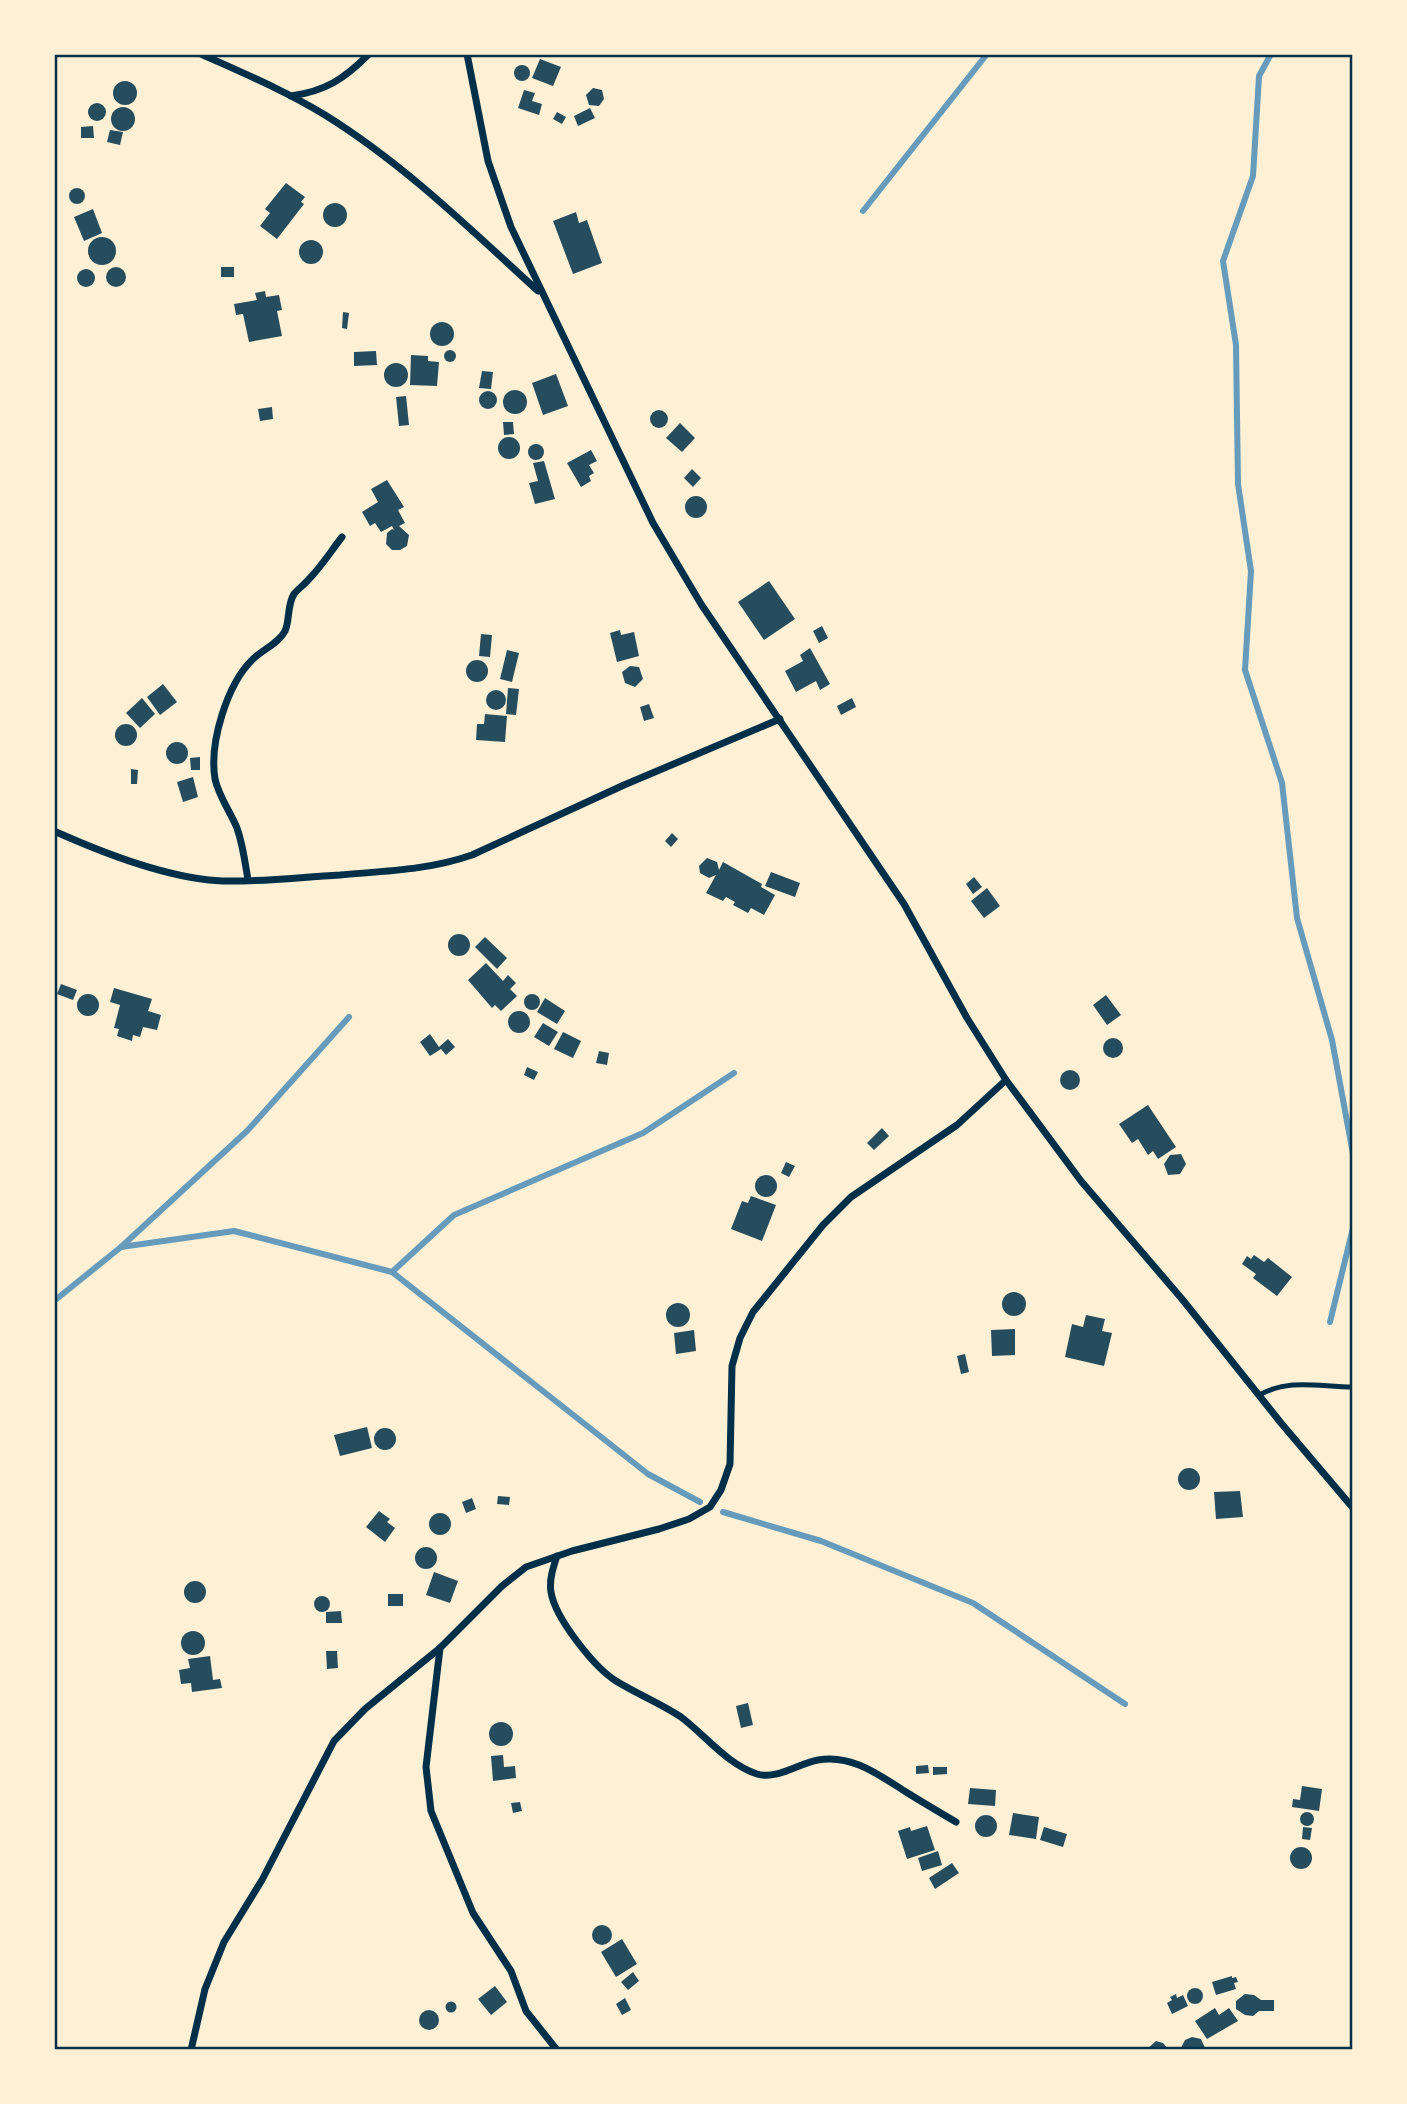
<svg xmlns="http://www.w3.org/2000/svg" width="1407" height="2104" font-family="'IBM Plex Sans',sans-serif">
	<rect width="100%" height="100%" fill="#fdf0d5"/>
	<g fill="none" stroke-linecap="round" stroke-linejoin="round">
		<g stroke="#669bbc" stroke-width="6">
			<polyline points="1271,54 1259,76 1253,176 1223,261 1236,345 1238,484 1251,571 1245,670 1282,783 1297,918 1332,1040 1353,1154"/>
			<polyline points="863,211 987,54"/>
			<polyline points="121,1247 247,1131 349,1017"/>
			<polyline points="392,1272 454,1215 643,1133 734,1073"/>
			<polyline points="54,1301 121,1247 234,1231 392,1272 648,1474 700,1502"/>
			<polyline points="1330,1322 1353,1228"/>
			<polyline points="723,1512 821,1541 973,1603 1125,1704"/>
		</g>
	</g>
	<g fill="#264d5e">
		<polygon points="540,59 561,67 553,86 532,78"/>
		<circle cx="522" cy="73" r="8"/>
		<circle cx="125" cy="93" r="12"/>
		<polygon points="593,88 602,90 604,99 599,106 589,105 586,95"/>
		<polygon points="524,90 535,93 532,101 542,104 539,115 518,108"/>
		<circle cx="97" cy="112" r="9"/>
		<circle cx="123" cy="119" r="12"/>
		<polygon points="590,108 595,118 578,126 574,116"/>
		<polygon points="557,112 566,117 562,124 553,119"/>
		<polygon points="93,126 94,138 81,138 81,127"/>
		<polygon points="110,130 123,132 120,145 107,142"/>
		<polygon points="286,183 305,197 301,202 304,204 277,239 260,226 270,213 265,209"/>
		<circle cx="77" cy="196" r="8"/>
		<circle cx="335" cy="215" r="12"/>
		<polygon points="93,209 102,233 84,241 74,217"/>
		<polygon points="576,212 579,223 587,220 602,263 573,274 553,221"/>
		<circle cx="102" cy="251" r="14"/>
		<circle cx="311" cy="252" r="12"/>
		<circle cx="116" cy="277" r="10"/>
		<rect x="221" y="267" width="13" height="10"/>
		<circle cx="86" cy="278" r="9"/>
		<polygon points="265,291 266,297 279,295 282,310 277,311 282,336 249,342 243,314 236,315 234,304 257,300 255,293"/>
		<polygon points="343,312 349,313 347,329 342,328"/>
		<circle cx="442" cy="334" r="12"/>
		<circle cx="450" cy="356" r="6"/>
		<polygon points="376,351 377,365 354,366 354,352"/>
		<polygon points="411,355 428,356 428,361 439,362 437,386 410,385"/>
		<circle cx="396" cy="375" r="12"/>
		<polygon points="482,371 493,372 491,389 479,388"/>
		<polygon points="556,374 568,406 543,415 532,383"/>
		<circle cx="515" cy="402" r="12"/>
		<circle cx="488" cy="400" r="9"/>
		<polygon points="406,396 409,425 399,426 396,397"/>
		<polygon points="272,407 273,419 260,421 258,409"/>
		<circle cx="659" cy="419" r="9"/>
		<polygon points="503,422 513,422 514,434 504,435"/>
		<polygon points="680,423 695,438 682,452 666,438"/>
		<circle cx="509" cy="448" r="11"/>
		<circle cx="536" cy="452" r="8"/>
		<polygon points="591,450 597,461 589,465 594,473 589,476 591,481 581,487 567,463"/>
		<polygon points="544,461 555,499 535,504 529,483 538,481 533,463"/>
		<polygon points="692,469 701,478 693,487 684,478"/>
		<polygon points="387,480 404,507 398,510 405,523 399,526 409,535 407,546 400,550 392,550 386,544 387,533 392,529 394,530 392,526 381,532 375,523 370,526 362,512 378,502 371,489"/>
		<circle cx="696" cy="507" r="11"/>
		<polygon points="769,581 795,619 764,640 738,602"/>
		<polygon points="822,626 828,638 819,643 813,631"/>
		<polygon points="620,630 621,635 634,632 639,656 617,662 610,633"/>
		<polygon points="481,634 492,635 490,657 479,656"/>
		<polygon points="810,648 830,684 820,690 816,681 796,692 785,671 803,661 800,655"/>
		<polygon points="507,650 519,653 512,682 500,679"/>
		<circle cx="477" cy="671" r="11"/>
		<polygon points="630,666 639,667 643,679 635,687 625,683 622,672"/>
		<polygon points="163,684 177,702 160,715 147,697"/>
		<polygon points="508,688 519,689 516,715 506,714"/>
		<circle cx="496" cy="700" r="10"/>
		<polygon points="142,698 155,714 140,728 126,713"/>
		<polygon points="852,698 856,707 841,715 837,706"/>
		<polygon points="649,704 654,718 644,721 640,707"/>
		<polygon points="485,714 507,716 505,742 476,740 477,724 484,724"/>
		<circle cx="126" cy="735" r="11"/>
		<circle cx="177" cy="753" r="11"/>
		<polygon points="200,757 200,770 191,770 190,758"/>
		<polygon points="131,769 138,770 137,784 131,784"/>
		<polygon points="193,777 198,797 183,802 177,782"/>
		<polygon points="672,833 678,839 671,847 665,841"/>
		<polygon points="707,858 717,862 719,870 723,862 762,884 761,887 775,895 764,915 751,908 748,913 733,905 735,902 726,897 723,901 706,893 716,875 709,878 700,873 699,866"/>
		<polygon points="771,872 800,883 795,897 765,886"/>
		<polygon points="974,877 982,887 973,894 966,884"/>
		<polygon points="987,888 1000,906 984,918 971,901"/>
		<circle cx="459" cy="945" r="11"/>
		<polygon points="485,937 507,958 497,969 475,947"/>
		<polygon points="486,963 503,981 508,975 516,983 510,989 517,996 501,1011 495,1005 492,1008 468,980"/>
		<polygon points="61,984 77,990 73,1000 57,994"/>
		<polygon points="114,988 152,999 148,1011 161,1015 157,1030 143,1027 140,1037 133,1035 132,1041 117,1036 119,1029 114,1028 120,1005 110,1002"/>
		<circle cx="88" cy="1005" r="11"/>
		<circle cx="532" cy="1002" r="8"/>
		<polygon points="1106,995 1121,1015 1107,1025 1093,1005"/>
		<polygon points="545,998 565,1011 557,1024 537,1012"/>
		<circle cx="519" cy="1022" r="11"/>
		<polygon points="543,1023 558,1032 549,1046 534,1037"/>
		<polygon points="563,1032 581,1041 573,1058 554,1049"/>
		<polygon points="430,1034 439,1047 448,1039 455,1047 446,1055 441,1049 430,1056 420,1042"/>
		<circle cx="1113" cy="1048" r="10"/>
		<polygon points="599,1051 609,1053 607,1065 596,1063"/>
		<polygon points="527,1067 538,1072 534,1080 524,1075"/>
		<circle cx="1070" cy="1080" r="10"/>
		<polygon points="1148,1105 1176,1147 1158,1159 1153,1151 1148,1155 1138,1139 1132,1143 1119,1124"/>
		<polygon points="882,1128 889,1136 874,1150 867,1143"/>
		<polygon points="1181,1154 1186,1164 1180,1174 1168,1175 1164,1164 1170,1155"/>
		<polygon points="786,1162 795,1166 789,1177 781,1173"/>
		<circle cx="766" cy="1186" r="11"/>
		<polygon points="751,1196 776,1205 762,1241 731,1229 742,1201 748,1203"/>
		<polygon points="1254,1255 1264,1262 1268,1258 1292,1277 1277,1296 1253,1278 1256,1274 1242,1264 1247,1256 1251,1259"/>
		<circle cx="1014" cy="1304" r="12"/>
		<circle cx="678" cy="1315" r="12"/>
		<polygon points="1086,1315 1105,1319 1102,1331 1112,1333 1104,1366 1065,1357 1072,1324 1083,1327"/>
		<polygon points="1015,1329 1015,1355 992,1356 991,1330"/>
		<polygon points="694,1330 696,1351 676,1354 674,1333"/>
		<polygon points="965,1354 969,1372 961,1374 957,1356"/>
		<polygon points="367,1427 372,1448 340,1456 334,1435"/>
		<circle cx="385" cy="1439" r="11"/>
		<circle cx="1189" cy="1479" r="11"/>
		<polygon points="1240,1491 1243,1517 1216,1519 1214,1492"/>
		<polygon points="498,1496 510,1497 509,1505 497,1504"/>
		<polygon points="472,1498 476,1509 466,1513 462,1502"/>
		<polygon points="379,1511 390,1519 387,1522 395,1528 385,1542 366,1527"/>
		<circle cx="440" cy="1524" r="11"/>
		<circle cx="426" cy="1558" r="11"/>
		<polygon points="434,1572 458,1581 450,1603 426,1595"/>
		<circle cx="195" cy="1592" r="11"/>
		<rect x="388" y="1594" width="15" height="12"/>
		<circle cx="322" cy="1604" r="8"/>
		<polygon points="341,1611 342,1623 326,1623 326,1612"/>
		<circle cx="193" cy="1643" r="12"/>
		<polygon points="326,1651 337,1651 338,1668 327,1669"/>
		<polygon points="210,1656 213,1680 220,1679 222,1688 192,1692 191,1683 181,1684 179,1670 190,1668 188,1659"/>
		<polygon points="748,1703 753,1725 741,1728 736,1706"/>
		<circle cx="501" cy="1734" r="12"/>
		<polygon points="503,1755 504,1767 515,1766 516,1778 493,1781 491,1756"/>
		<polygon points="928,1765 929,1773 916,1774 916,1766"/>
		<polygon points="933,1767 947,1767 947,1774 933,1775"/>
		<polygon points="1302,1786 1322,1789 1319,1811 1292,1807 1293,1799 1300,1800"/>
		<polygon points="970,1788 996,1790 995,1806 968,1804"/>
		<polygon points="520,1802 522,1811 513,1813 511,1803"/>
		<circle cx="1307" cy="1819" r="7"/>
		<polygon points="1013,1813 1039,1817 1036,1839 1009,1835"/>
		<circle cx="986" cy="1826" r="11"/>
		<polygon points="927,1826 935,1850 907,1859 898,1831 910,1827 911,1831"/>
		<polygon points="1044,1827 1067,1834 1063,1847 1040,1840"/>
		<polygon points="1303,1827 1312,1828 1310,1840 1302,1839"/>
		<circle cx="1301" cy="1858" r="11"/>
		<polygon points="938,1851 942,1865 922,1871 918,1858"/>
		<polygon points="952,1863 959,1873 935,1889 929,1878"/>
		<circle cx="602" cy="1935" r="10"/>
		<polygon points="622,1939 637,1964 616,1977 601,1952"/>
		<polygon points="633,1972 639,1981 628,1990 621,1982"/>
		<polygon points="1232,1976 1232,1978 1236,1977 1238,1982 1234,1983 1236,1989 1216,1995 1212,1982"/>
		<polygon points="495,1986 507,2002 491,2015 478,1999"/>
		<circle cx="1195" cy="1996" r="8"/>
		<polygon points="1176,1994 1177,1998 1183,1995 1188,2006 1172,2014 1167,2003 1172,2000 1170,1997"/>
		<polygon points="1245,1994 1254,1995 1261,2000 1274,2000 1274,2011 1259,2011 1253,2016 1245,2015 1236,2009 1236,2001"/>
		<polygon points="625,1998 631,2010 622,2015 616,2004"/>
		<circle cx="451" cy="2007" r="5.5"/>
		<polygon points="1215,2008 1219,2015 1229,2008 1238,2021 1207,2039 1195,2021"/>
		<circle cx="429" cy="2020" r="10"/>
		<polygon points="1192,2037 1201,2039 1206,2050 1180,2050 1185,2040"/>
		<polygon points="1156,2041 1163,2043 1169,2050 1146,2050"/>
	</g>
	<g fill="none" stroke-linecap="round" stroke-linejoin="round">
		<path stroke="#003049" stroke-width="5" d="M1259,1395C1290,1378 1319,1387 1353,1387"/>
		<g stroke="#003049" stroke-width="7">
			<path d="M201,54C243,73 286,91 325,115C404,164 470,229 538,291"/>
			<polyline points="467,54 488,161 511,227 653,523 701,604 904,904 967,1018 1006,1080 1081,1181 1182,1299 1281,1423 1353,1508"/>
			<path d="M291,96C326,91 344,79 369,54"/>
			<path d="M54,831C103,853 169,879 223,881C262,882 301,877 340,875C385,871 429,870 472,855L624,785L780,719"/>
			<path d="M248,880C245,862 243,845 237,828C230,811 219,797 215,779C209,743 227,684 253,659C262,650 279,643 285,631C290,620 287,605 294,594C298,589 304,585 309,579C321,567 331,551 342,537"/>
			<path d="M557,1556C553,1568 549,1580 551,1592C555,1618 594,1667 616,1681C637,1694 660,1703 681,1717C705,1735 728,1765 757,1774C778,1780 799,1763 818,1760C852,1754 879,1775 906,1792C922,1802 939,1812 956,1822"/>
			<polyline points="440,1648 426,1767 431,1811 473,1913 511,1971 526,2011 557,2050"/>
			<polyline points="191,2050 205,1989 224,1942 262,1880 334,1741 365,1709 440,1648 502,1586 526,1567 572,1551 659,1529 689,1519 710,1507 721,1490 730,1464 732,1366 740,1338 753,1312 823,1225 851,1197 957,1125 1006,1080"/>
		</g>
	</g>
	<rect width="1407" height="2104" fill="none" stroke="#fdf0d5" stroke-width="112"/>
	<rect x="56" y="56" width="1295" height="1992" fill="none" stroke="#003049" stroke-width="2.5"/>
</svg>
